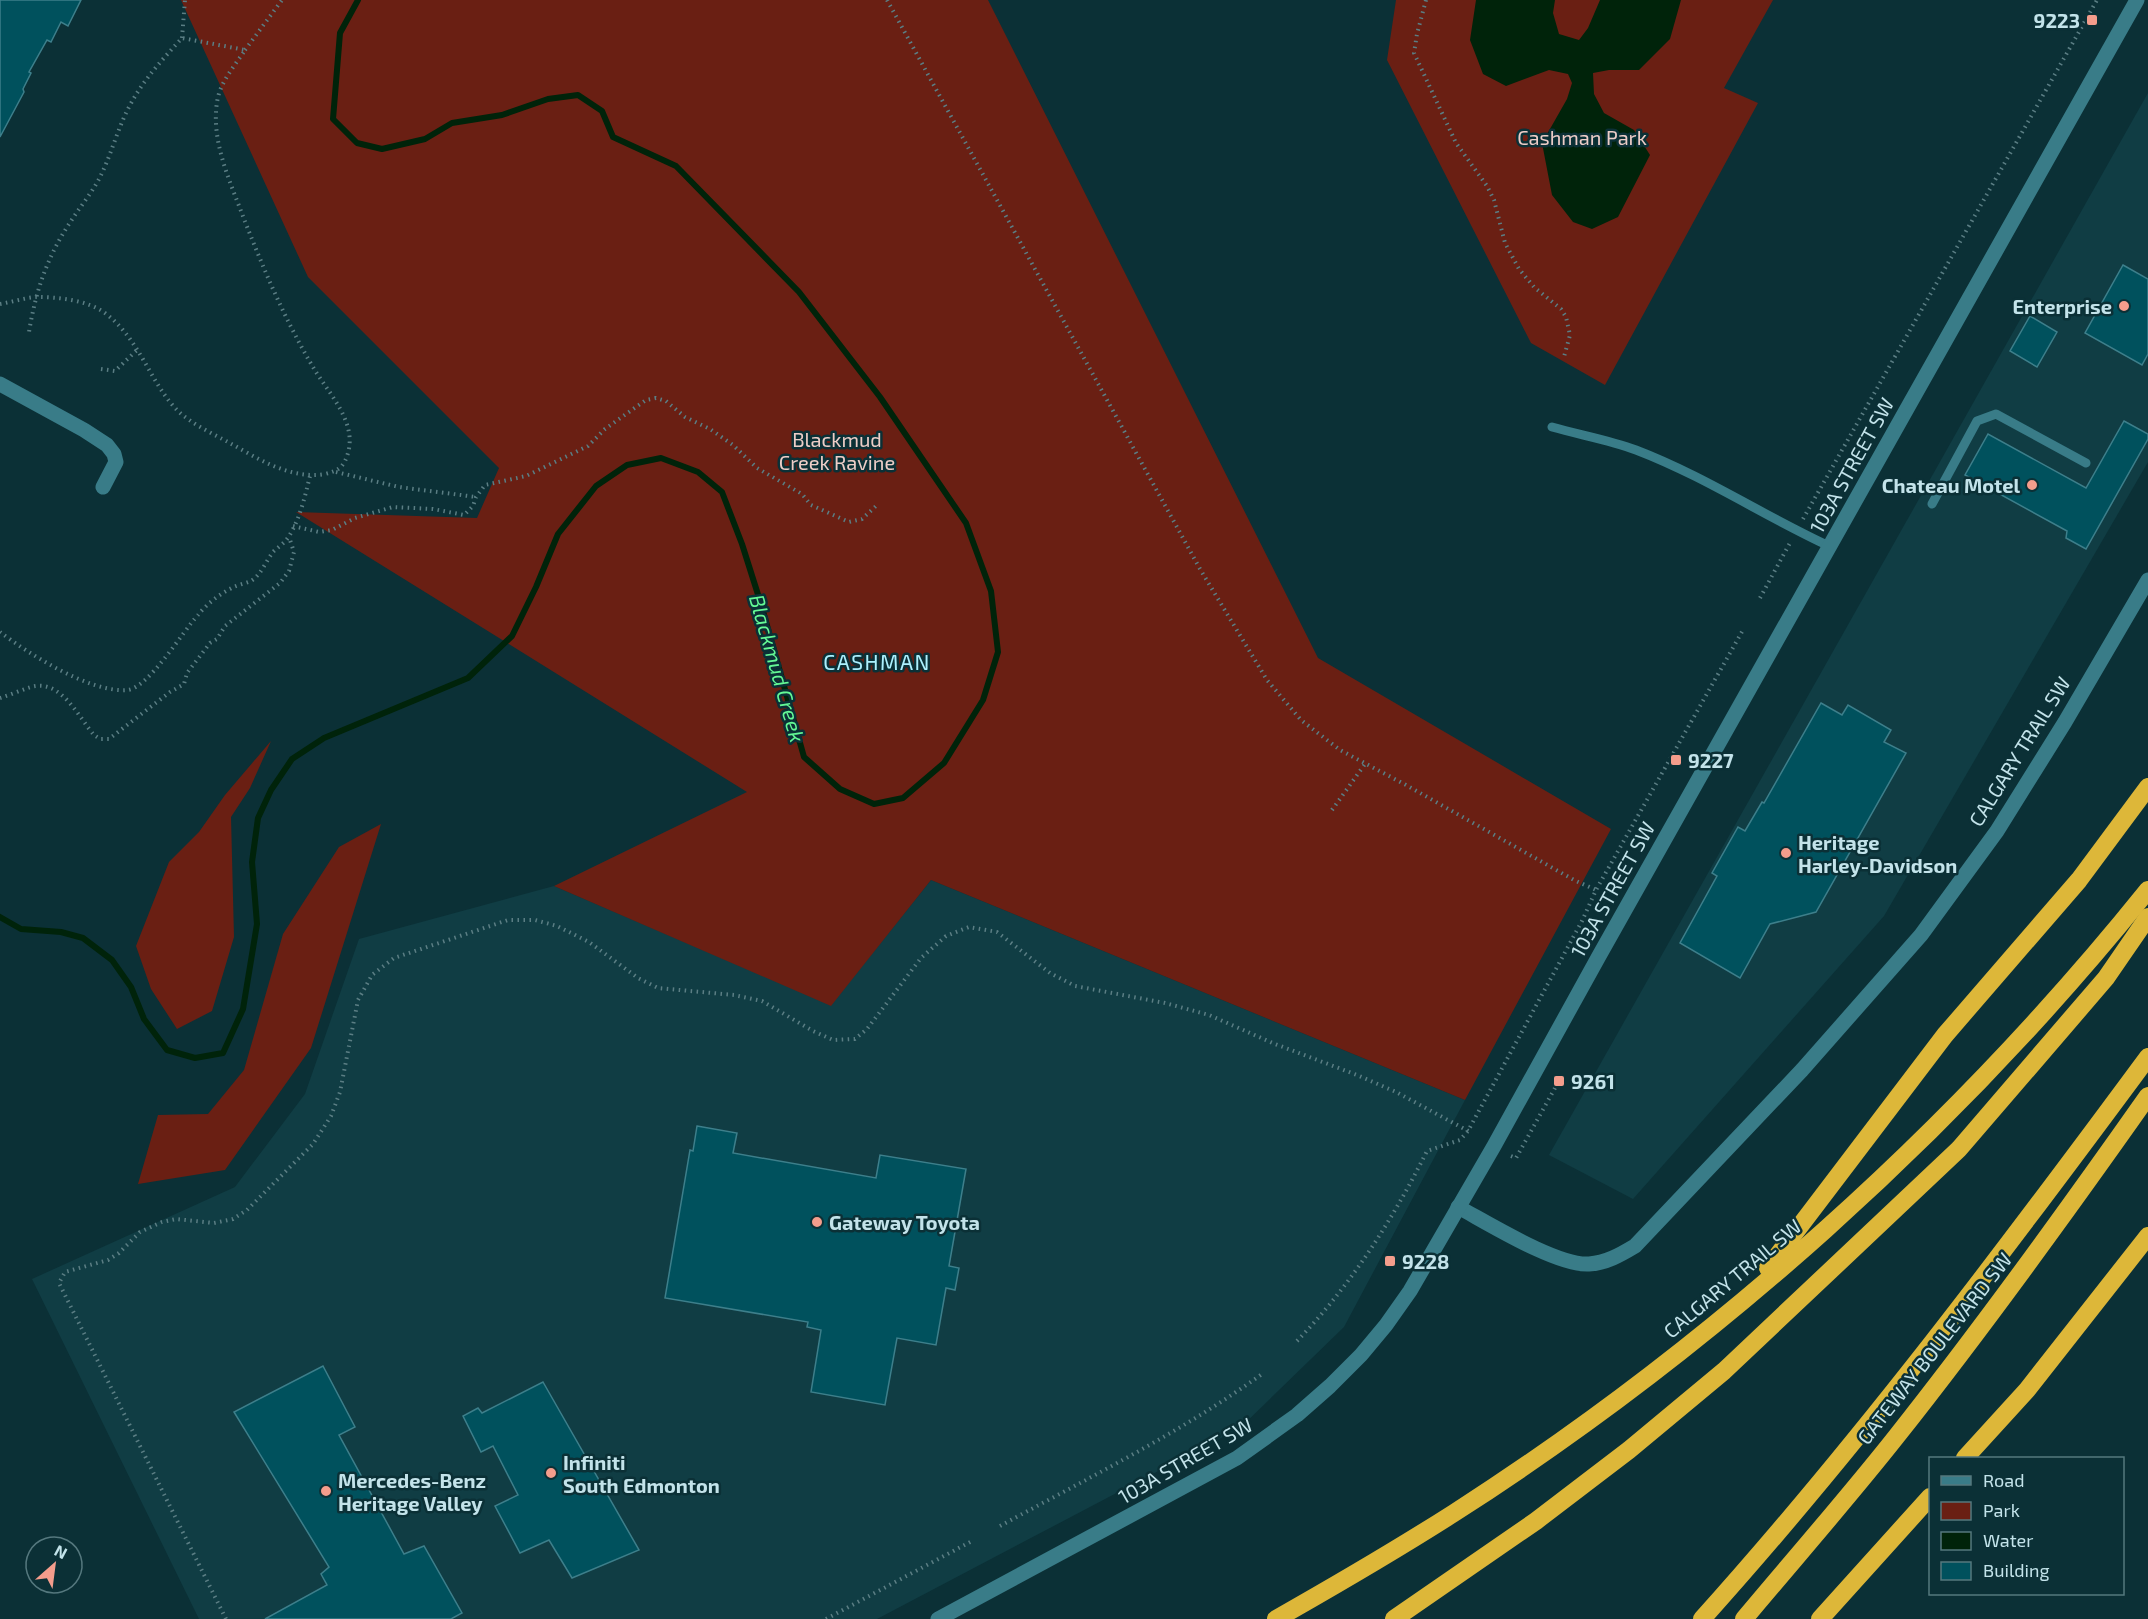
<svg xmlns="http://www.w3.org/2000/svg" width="2148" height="1619" font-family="'Exo 2',sans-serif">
	<rect width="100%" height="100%" fill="#0b3036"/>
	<g fill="#103d44">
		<polygon points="2148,93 2148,462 1884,916 1633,1199 1549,1155"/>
		<polygon points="931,880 1465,1100 1344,1327 1240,1428 877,1619 199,1619 32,1279 235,1187 305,1094 359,939 554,886 831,1005"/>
	</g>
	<g fill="#6a1f13">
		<polygon points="181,0 988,0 1318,658 1611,829 1465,1100 931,880 831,1006 554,886 747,792 296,512 477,518 499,468 308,277"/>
		<polygon points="1396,0 1773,0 1724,88 1758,103 1605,385 1531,343 1387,60"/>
		<polygon points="271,741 250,788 231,817 234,937 212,1011 177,1029 151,989 136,946 169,862 199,832 225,795"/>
		<polygon points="381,824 311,1048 225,1170 138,1184 158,1115 208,1114 244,1070 283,934 339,847"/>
	</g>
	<polygon fill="#00230a" points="1476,0 1555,0 1553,13 1559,34 1579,40 1588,28 1600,0 1681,0 1670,39 1639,70 1609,70 1593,73 1594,94 1604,113 1634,130 1650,155 1618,217 1592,229 1573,222 1552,195 1542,143 1567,99 1572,83 1568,74 1549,70 1506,86 1483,74 1470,40"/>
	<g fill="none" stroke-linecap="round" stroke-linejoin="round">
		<polyline stroke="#00230a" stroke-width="6" points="0,917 21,929 61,932 83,938 112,960 131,987 144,1019 167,1050 195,1058 223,1053 243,1009 257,924 252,862 258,818 271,790 292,759 324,738 468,678 512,636 536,587 558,534 596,486 627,465 661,458 698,472 722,492 742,544 761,604 804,757 840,789 874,804 903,798 944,763 983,700 998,652 991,591 966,523 880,397 799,292 676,166 613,137 602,111 578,95 548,99 502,115 452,123 425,139 382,149 357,143 333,119 340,33 358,0"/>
	</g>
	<g fill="#00515d" stroke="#3d7f8b" stroke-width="1.5">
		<polygon points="0,0 81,0 68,26 61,22 51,42 47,40 29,72 31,73 23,89 24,92 0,137"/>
		<polygon points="2123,265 2148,279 2148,354 2142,365 2085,333"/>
		<polygon points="2030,316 2057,332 2037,367 2010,351"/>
		<polygon points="2124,421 2148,434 2148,439 2086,549 2066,538 2067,531 1965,475 1988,434 2086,488"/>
		<polygon points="1821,703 1842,715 1848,705 1891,730 1884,742 1906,753 1816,912 1770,924 1740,978 1680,943 1717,876 1712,873 1738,827 1745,831 1762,802 1764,803"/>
		<polygon points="697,1126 737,1133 733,1153 876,1178 880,1155 966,1169 949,1266 959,1268 955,1290 946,1288 936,1345 897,1338 885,1405 811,1392 821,1330 807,1327 808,1322 665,1298 690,1150 693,1151"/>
		<polygon points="323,1366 355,1427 339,1435 404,1554 424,1546 462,1613 451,1619 265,1619 327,1585 321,1574 329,1567 234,1412"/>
		<polygon points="543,1382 639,1550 572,1578 549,1540 520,1553 495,1506 518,1495 493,1446 481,1452 463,1416 478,1408 482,1413"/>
	</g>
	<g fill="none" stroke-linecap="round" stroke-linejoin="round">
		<g stroke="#5b7e84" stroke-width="4" stroke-dasharray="1.5 4.5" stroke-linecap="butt">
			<polyline points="887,0 1200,569 1267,680 1301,720 1340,750 1406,785 1574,880 1596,890"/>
			<polyline points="1426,0 1417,34 1414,53 1456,143 1487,186 1494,200 1505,243 1519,269 1534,287 1561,309 1566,317 1570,335 1564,357"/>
			<polyline points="182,38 185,0"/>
			<polyline points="245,50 282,0"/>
			<path d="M0,304C12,302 24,298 36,297C58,297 87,300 105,313C140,339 150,383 178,411C192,424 211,433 228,442C257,458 290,480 325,474C337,471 343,468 347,456C359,423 328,393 313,367C285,320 264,270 244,219C230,181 209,138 218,97C222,80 236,64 245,50L182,38C162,60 143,80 129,107C117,130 111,156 99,179C91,194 80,207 71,221C47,257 36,290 29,332"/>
			<polyline points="101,369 115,371 137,350"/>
			<polyline points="336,472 399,487 476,497"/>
			<polyline points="1803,519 2097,0"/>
			<polyline points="293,526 319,532 332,530 355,518 393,507 433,509 464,515 473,506 476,497 485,485 526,476 588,446 605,429 636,407 646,400 656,398 666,401 685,417 710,429 733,445 757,468 802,494 811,505 849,522 862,519 876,506"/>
			<polyline points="1760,598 1791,541"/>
			<path d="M0,632C29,654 90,693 127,690C148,689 183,631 198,615C206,605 218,595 230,589C236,585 244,584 251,581C261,575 266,561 273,552C278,547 285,543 289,536C300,519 305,496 310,476"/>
			<path d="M0,698C10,695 21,690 31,687C61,678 79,718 94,735L100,739H109L170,692L184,684L187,673L210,643L217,639L225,626L280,583L289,571L294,552L289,537"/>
			<polyline points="1332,810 1365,764"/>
			<polyline points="1511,1156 1516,1158 1555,1088"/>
			<path d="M1297,1341C1351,1285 1392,1221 1427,1151L1460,1140L1468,1131L1582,921L1596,890L1743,630"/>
			<path d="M1000,1526C1088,1478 1180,1433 1262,1374"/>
			<polyline points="226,1619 59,1283 65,1272 108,1260 119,1253 140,1232 162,1222 176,1219 214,1223 233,1219 247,1210 313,1144 331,1116 340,1092 358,1000 372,975 394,958 508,920 535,920 557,926 589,942 638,978 658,988 734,995 762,1001 813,1031 833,1040 855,1039 867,1029 921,958 946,936 969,927 997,932 1050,973 1075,986 1165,1003 1209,1015 1275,1044 1357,1075 1396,1092 1472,1133"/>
			<polyline points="826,1619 972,1541"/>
		</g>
		<g stroke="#397c88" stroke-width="9">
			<path d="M1552,427C1580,435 1610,440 1636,450C1704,476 1764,516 1829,546"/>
			<polyline points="1932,504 1977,421 1996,414 2086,463"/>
		</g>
		<g stroke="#397c88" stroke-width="15">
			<polyline points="0,384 84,430 107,445 114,454 116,462 103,487"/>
			<path d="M1458,1207C1488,1223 1557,1266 1589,1264C1606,1263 1620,1255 1635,1246L1802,1070L1921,935L1997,831L2065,722L2148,580"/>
		</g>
		<polyline stroke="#397c88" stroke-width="15" points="938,1619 1237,1458 1297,1415 1330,1386 1361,1355 1386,1325 1410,1291 1494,1146 1599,956 2137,0"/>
		<g stroke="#ddb739" stroke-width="18">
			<polyline points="1768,1268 1945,1035 2079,880 2148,787"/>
			<polyline points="1965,1458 2027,1390 2148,1236"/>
			<path d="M1276,1619C1336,1585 1396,1550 1454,1513C1713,1347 1955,1130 2148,890"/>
			<polyline points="1394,1619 1536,1521 1629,1450 1724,1371 1959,1149 2106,978 2148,917"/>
			<path d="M1702,1619C1862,1441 2006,1249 2148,1057"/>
			<path d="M1744,1619C1795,1558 1847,1499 1896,1437C1984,1326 2067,1211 2148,1096"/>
			<polyline points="1820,1619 1930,1497"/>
		</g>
	</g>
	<g fill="#f49d8c" stroke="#0b3036" stroke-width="2">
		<rect x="2086" y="14" width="12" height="12" rx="3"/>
		<circle cx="2124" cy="306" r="6"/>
		<circle cx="2032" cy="485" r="6"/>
		<rect x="1670" y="754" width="12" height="12" rx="3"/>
		<circle cx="1786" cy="853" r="6"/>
		<rect x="1553" y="1075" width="12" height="12" rx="3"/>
		<circle cx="817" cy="1222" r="6"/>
		<rect x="1384" y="1255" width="12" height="12" rx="3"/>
		<circle cx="551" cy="1473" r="6"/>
		<circle cx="326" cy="1491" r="6"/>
	</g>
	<g text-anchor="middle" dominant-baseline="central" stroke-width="5" stroke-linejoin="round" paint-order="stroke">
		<g font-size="20" font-weight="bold" fill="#c3e3ea" stroke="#0b3036" text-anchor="start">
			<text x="2080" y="20" text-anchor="end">9223</text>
			<text x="2112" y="306" text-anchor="end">Enterprise</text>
			<text x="2020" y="485" text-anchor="end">Chateau Motel</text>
			<text x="1688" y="760">9227</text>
			<text x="1798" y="842">Heritage<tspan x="1798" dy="23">Harley-Davidson</tspan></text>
			<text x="1571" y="1081">9261</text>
			<text x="829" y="1222">Gateway Toyota</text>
			<text x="1402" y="1261">9228</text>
			<text x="563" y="1462">Infiniti<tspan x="563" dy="23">South Edmonton</tspan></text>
			<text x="338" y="1480">Mercedes-Benz<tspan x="338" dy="23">Heritage Valley</tspan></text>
		</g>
		<g font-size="20" fill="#edcdc7" stroke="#0b3036">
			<text x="1582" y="137">Cashman Park</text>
			<text x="837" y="439">Blackmud<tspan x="837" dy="23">Creek Ravine</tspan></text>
		</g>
		<g font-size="20" fill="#c3e3ea" stroke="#0b3036">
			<text transform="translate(1851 465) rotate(-61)">103A STREET SW</text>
			<text transform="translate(2019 751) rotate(-58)">CALGARY TRAIL SW</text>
			<text transform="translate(1612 889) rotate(-61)">103A STREET SW</text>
			<text transform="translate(1732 1278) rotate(-40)">CALGARY TRAIL SW</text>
			<text transform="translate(1934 1348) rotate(-52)">GATEWAY BOULEVARD SW</text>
			<text transform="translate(1185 1460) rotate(-30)">103A STREET SW</text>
		</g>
		<g font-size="21" letter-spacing="1.5" fill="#acf0fd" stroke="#0b3036">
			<text x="877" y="661">CASHMAN</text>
		</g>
		<g font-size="21" font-style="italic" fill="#64f995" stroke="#0b3036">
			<text transform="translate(778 668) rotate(74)">Blackmud Creek</text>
		</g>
	</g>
	<rect x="1929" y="1457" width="195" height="138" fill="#0b3036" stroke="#55787e" stroke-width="1.5"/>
	<rect x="1941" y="1476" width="30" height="9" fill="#397c88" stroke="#55787e" stroke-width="1.5"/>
	<text x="1983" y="1487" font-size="18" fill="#c3e3ea">Road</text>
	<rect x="1941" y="1502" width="30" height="18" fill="#6a1f13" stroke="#55787e" stroke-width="1.5"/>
	<text x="1983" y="1517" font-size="18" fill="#c3e3ea">Park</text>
	<rect x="1941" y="1532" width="30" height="18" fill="#00230a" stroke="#55787e" stroke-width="1.5"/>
	<text x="1983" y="1547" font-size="18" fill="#c3e3ea">Water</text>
	<rect x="1941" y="1562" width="30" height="18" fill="#00515d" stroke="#55787e" stroke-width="1.5"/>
	<text x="1983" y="1577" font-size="18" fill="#c3e3ea">Building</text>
	<g transform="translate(54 1565) rotate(28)"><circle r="28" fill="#0b3036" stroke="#55787e" stroke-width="1.5"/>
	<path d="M0-4.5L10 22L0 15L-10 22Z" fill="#f49d8c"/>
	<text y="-9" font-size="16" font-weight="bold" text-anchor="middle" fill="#c3e3ea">N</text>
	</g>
</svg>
